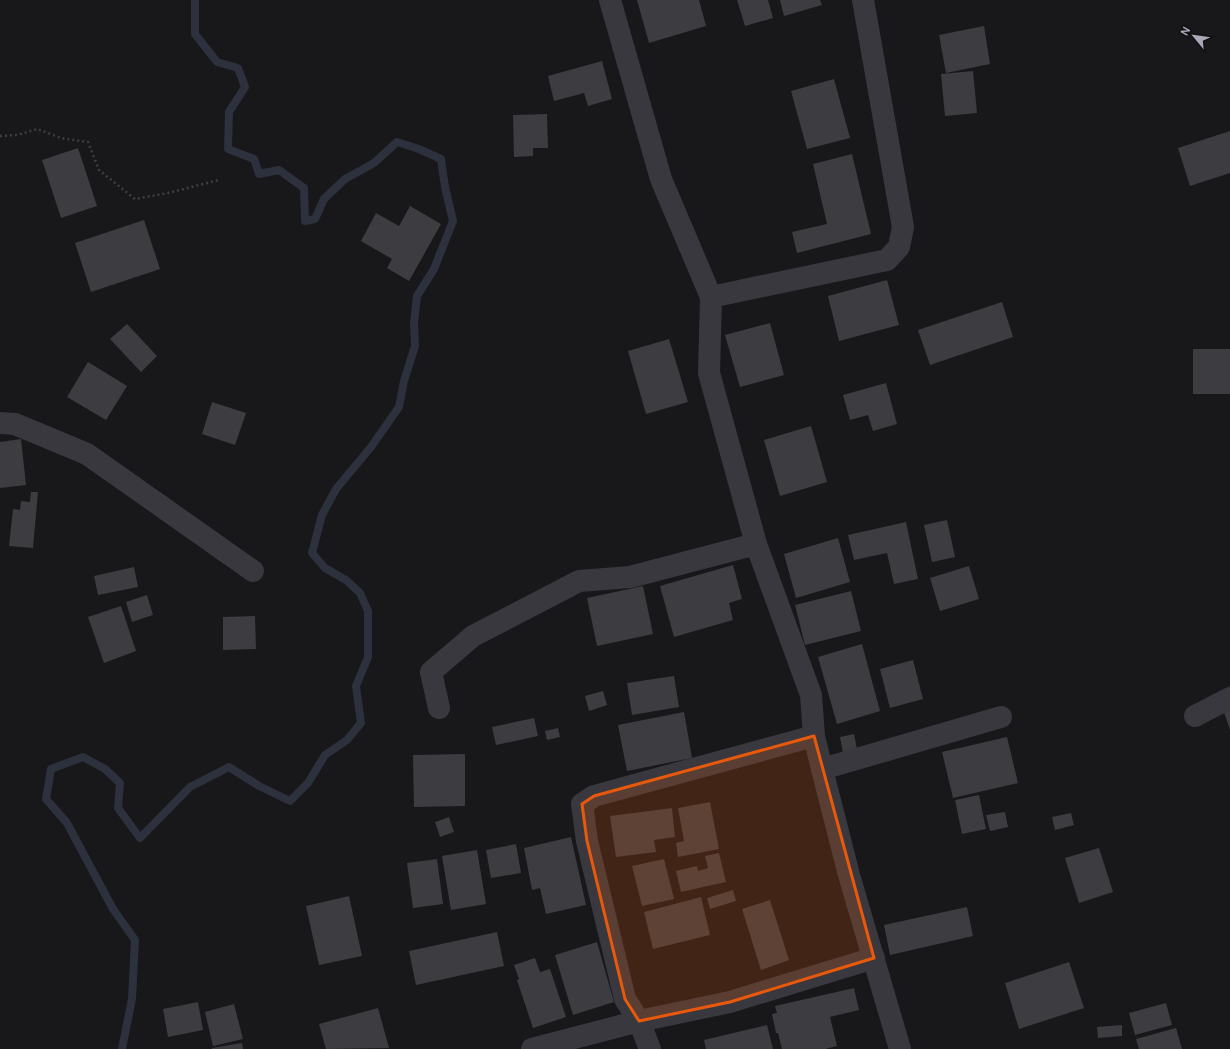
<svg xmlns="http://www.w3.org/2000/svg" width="1230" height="1049" font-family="'DM Sans',sans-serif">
	<rect width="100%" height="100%" fill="#181719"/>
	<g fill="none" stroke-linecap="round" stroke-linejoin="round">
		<polyline stroke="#2d313d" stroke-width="8" points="122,1049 132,999 135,940 113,909 67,823 46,799 51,769 83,757 105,769 120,783 118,808 140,838 190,787 229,767 259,786 290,801 308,783 325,755 347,740 361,723 356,686 368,657 368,611 360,593 346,580 325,568 312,553 322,515 336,489 371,447 399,407 404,381 415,346 414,323 417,296 434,269 453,221 445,187 441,159 419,149 397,142 374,163 345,179 324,199 315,219 305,221 304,188 279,170 259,174 254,159 228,149 229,112 245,87 238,68 217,62 195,34 195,0"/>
	</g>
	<g fill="#3d3c41">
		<polygon points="637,0 699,0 706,26 649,43"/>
		<polygon points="737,0 768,0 773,18 745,26"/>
		<polygon points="780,0 820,0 822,5 784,16"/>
		<polygon points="984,26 990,64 946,73 939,35"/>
		<polygon points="602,61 612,99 588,106 584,93 554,101 548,76"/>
		<polygon points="973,71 977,113 945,116 941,74"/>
		<polygon points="834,79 850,138 807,149 791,91"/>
		<polygon points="547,114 548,148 533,148 533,156 514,157 513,115"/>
		<polygon points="1230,131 1230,173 1190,186 1178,148"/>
		<polygon points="78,148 97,206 61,218 42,160"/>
		<polygon points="852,154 871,234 797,253 792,232 827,224 813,164"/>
		<polygon points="410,206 441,224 409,281 387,268 392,259 361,241 376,213 399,226"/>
		<polygon points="144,220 160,269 91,292 75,243"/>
		<polygon points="887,280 899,325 839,341 828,296"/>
		<polygon points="1002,302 1013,337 930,365 918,330"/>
		<polygon points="770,323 784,375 740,387 725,335"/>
		<polygon points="127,324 157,356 141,372 110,339"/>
		<polygon points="669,339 688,402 646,414 628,351"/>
		<rect x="1193" y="349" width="37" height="45"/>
		<polygon points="88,362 127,386 106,420 67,397"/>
		<polygon points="886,383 897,424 873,431 868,415 850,420 843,395"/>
		<polygon points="212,402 246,413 235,445 202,434"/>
		<polygon points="811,426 827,482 780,496 764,440"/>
		<polygon points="21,439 26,485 0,488 0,442"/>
		<polygon points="31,492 38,492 33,548 9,546 13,509 20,510 21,501 30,502"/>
		<polygon points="947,520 955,557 932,562 924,525"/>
		<polygon points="906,522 918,579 894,584 887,553 854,560 848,535"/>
		<polygon points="838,538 850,582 796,598 784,554"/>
		<polygon points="733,565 742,599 729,603 733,620 674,637 660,586"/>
		<polygon points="969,566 979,599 940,611 930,578"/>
		<polygon points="134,567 138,587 98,595 94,576"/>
		<polygon points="643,586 653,634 597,646 587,598"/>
		<polygon points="851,591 861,631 805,645 795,605"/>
		<polygon points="147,595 153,615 132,622 126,602"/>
		<polygon points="121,606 136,651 104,663 88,617"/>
		<polygon points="255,616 256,649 223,650 223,617"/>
		<polygon points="862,644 880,711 837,724 818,657"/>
		<polygon points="913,660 923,699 890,708 880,669"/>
		<polygon points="674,676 679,707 632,715 627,683"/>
		<polygon points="603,691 607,705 589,711 585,696"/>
		<polygon points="1230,710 1230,730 1224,712"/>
		<polygon points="684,712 692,758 627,771 618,725"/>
		<polygon points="534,718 538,736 496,745 492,727"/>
		<polygon points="558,728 560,737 547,740 545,731"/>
		<polygon points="854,734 857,749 843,753 840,737"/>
		<polygon points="1007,737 1018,783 953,798 942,752"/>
		<polygon points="465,754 465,806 414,807 413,755"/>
		<polygon points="979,795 986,829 962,834 955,800"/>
		<polygon points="710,802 719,849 678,857 676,843 684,841 678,808"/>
		<polygon points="672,808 675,837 654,840 656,852 616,857 610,816"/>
		<polygon points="1005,812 1008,827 990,831 986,815"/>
		<polygon points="1071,813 1074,825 1055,830 1052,817"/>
		<polygon points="449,817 454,832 440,837 435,822"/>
		<polygon points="571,837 586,905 546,914 540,888 532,890 524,848"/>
		<polygon points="516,844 521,873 491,878 486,850"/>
		<polygon points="1099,848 1113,892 1079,903 1065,858"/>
		<polygon points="477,850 486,904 451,910 442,856"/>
		<polygon points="719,853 726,882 681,892 676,871 697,866 698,871 708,868 705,856"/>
		<polygon points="437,859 443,904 413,908 407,863"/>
		<polygon points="664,859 674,899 642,906 632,866"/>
		<polygon points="733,890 736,901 710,909 707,898"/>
		<polygon points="349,896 362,956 319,965 306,906"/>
		<polygon points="701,897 710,935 653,949 644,912"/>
		<polygon points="770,900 789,960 761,970 742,909"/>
		<polygon points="967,907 973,936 890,955 884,925"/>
		<polygon points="497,932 504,966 416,985 409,951"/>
		<polygon points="597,942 614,1002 573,1015 555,955"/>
		<polygon points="535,958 540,972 550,969 566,1017 533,1028 517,980 519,979 514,965"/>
		<polygon points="1069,962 1084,1008 1019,1029 1005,983"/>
		<polygon points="854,988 859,1010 830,1017 837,1046 825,1049 782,1049 778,1033 776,1033 772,1014 777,1013 775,1006"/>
		<polygon points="198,1002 203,1030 168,1037 163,1009"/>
		<polygon points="1166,1003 1172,1025 1135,1035 1129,1013"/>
		<polygon points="234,1004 243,1039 213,1046 205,1012"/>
		<polygon points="378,1008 389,1048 326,1049 319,1024"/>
		<polygon points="767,1025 773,1049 706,1049 704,1040"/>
		<polygon points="1122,1025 1122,1036 1098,1038 1097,1027"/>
		<polygon points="1176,1028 1182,1049 1139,1049 1136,1039"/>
		<polygon points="242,1043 243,1049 212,1049 212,1048"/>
	</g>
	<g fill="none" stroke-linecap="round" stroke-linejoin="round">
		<polyline stroke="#3e3e45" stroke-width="2.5" stroke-dasharray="2 3" stroke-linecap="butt" points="0,136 17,135 37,129 61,138 88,142 99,170 135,199 168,193 219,180"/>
		<g stroke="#39383e" stroke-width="22">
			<polyline points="610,0 661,179 711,297 709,373 756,544 811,695 814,736 822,769 849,875 900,1049"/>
			<polyline points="711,297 887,260 899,247 903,227 863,0"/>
			<polyline points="0,423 15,424 87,454 253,571"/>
			<polyline points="439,708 431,672 473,636 579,581 630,577 756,544"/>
			<polyline points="1195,716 1230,698"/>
			<polyline points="822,769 1001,717"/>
			<polyline points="532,1049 639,1021 730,1002 874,958"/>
			<polyline points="650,1049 639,1021 625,999 587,841 582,804 594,796 814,736"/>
		</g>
	</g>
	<path fill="#e8590c" fill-opacity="0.2" stroke="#e8590c" stroke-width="3" stroke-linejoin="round" d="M814,736L874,958L730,1002L639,1021L625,999L587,841L582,804L594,796Z"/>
	<g transform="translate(1194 36) rotate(299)" stroke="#131214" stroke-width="3" paint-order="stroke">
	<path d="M0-3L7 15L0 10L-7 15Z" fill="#a9a9b9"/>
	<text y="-6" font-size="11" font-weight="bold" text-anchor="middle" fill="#a9a9b9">N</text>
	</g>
</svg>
